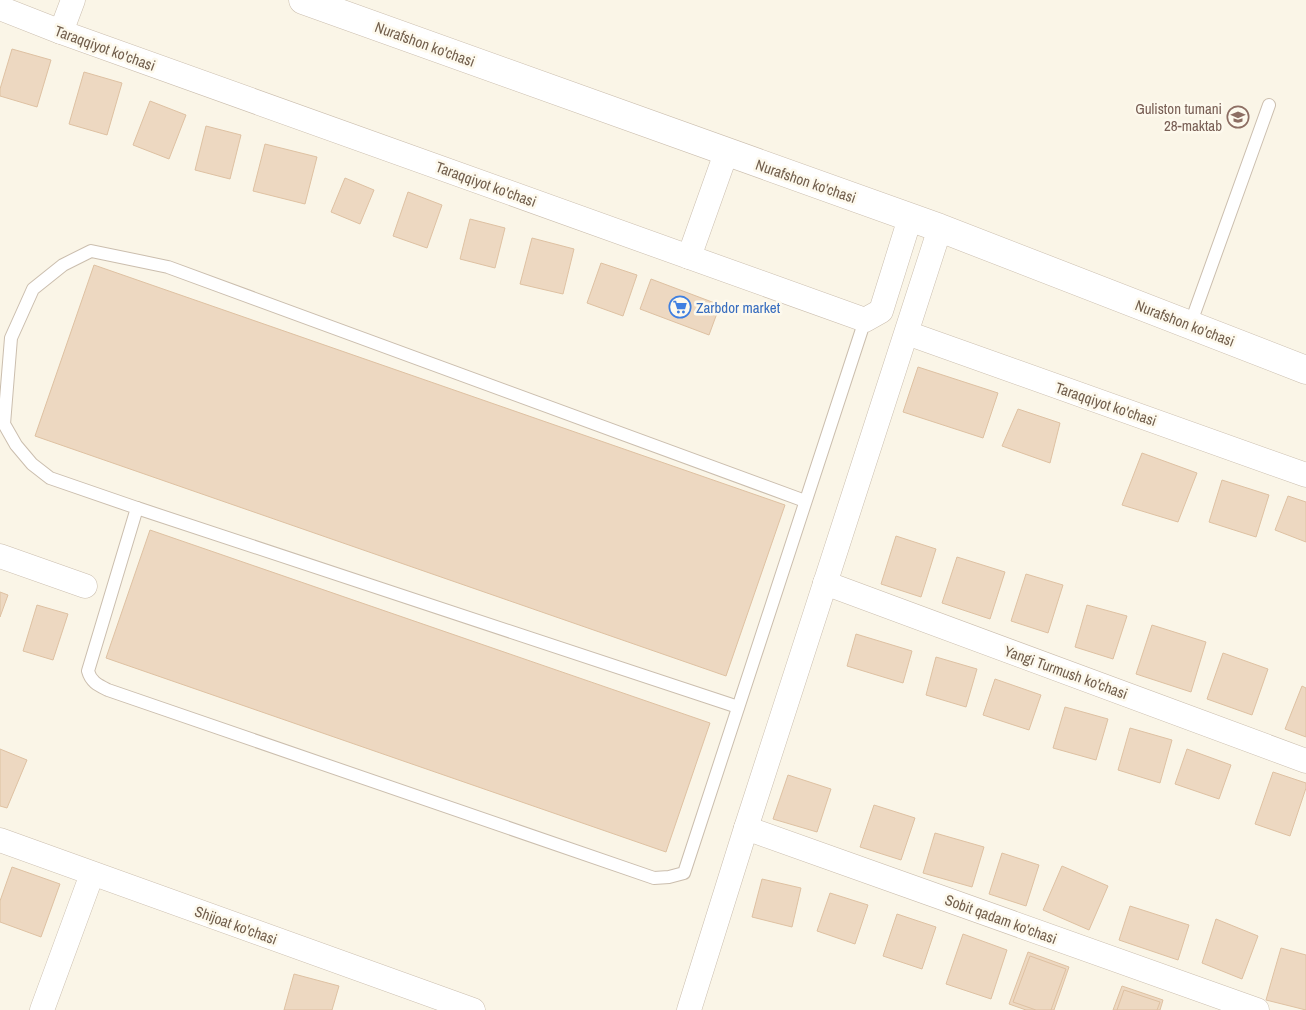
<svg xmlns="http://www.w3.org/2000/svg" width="1306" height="1010" font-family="'Archivo Narrow',sans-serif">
	<rect width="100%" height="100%" fill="#faf5e7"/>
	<g fill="#edd8c1" stroke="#dec1a2">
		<polygon points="12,49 51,60 37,107 0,96 0,89"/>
		<polygon points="84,72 122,83 107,135 69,124"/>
		<polygon points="150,101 186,115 169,159 133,145"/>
		<polygon points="206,126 241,135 230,179 195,170"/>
		<polygon points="265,144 317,157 305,204 253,191"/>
		<polygon points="345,178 374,190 360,224 331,212"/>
		<polygon points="408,192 442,205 427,248 393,236"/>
		<polygon points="470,219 505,228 495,268 460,259"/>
		<polygon points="532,238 574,249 563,294 520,284"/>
		<polygon points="601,263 637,275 623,316 587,303"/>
		<polygon points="94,265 785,505 726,676 35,436"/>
		<polygon points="651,279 720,305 709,335 640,309"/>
		<polygon points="918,367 998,393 983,438 903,412"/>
		<polygon points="1018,409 1060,423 1050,463 1002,446"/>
		<polygon points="1142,453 1197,473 1178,522 1122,505"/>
		<polygon points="1222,480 1269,495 1256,537 1209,522"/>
		<polygon points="1288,496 1306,502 1306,542 1275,530"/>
		<polygon points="150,530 710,723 666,852 106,658"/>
		<polygon points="896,536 936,549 921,597 881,584"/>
		<polygon points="957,557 1005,572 990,619 942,603"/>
		<polygon points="1026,574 1063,585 1048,633 1011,621"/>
		<polygon points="0,592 8,595 0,617"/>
		<polygon points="37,605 68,614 53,660 23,651"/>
		<polygon points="1087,605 1127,616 1113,659 1075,647"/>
		<polygon points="1152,625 1206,642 1191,692 1136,674"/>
		<polygon points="856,634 912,651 903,683 847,666"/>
		<polygon points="1223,653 1268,669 1252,715 1207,699"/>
		<polygon points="936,657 977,669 966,707 926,695"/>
		<polygon points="995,679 1041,695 1029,730 983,715"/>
		<polygon points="1302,686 1306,688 1306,737 1285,729"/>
		<polygon points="1065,707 1108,719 1096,760 1053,748"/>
		<polygon points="1130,728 1172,740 1160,783 1118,770"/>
		<polygon points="0,749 27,760 7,808 0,806"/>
		<polygon points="1187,749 1231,765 1219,799 1175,784"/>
		<polygon points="1273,772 1306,783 1306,788 1290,836 1255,824"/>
		<polygon points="788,775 831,789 817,832 773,819"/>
		<polygon points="874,805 915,818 901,860 860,847"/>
		<polygon points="935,833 984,847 972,887 923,873"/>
		<polygon points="1002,853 1039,865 1026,906 989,894"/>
		<polygon points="1062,866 1108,886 1089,930 1043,910"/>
		<polygon points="12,867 60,884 41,937 0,922 0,901"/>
		<polygon points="762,879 801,888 792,927 752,917"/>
		<polygon points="830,893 868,905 855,944 817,931"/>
		<polygon points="1130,906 1189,925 1178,960 1119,940"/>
		<polygon points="897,914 936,927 922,969 883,956"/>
		<polygon points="1216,919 1258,936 1242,979 1202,963"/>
		<polygon points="963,934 1007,950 991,999 946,984"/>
		<polygon points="1281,948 1306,955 1306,1010 1266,1000"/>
		<polygon points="1028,952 1069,967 1054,1010 1026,1010 1009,1004"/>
		<polygon points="1030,956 1066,969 1051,1010 1036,1010 1013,1002"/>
		<polygon points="294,974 339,986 332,1010 284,1010"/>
		<polygon points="1122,986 1163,1000 1160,1010 1113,1010"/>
		<polygon points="1124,990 1160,1002 1157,1010 1117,1010"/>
	</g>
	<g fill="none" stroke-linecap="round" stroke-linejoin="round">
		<g stroke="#cbbeae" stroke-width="14">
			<g id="service">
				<polyline points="1190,325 1269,105"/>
				<path d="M805,501L168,267L91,251L63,265L33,289L11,338L4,424L16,445L32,464L50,478L137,508L88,671C91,682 98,685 108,690L654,878L669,877L684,873L865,320"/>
				<polyline points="137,508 738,707"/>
			</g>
		</g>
		<g stroke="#cbbeae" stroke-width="25">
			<g id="minor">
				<polyline points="0,8 61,32 865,320 881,311 910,218"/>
				<polyline points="61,32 73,0"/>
				<polyline points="689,257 726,153"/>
				<polyline points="907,333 1306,475"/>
				<polyline points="0,556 85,586"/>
				<polyline points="825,583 1306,761"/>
				<polyline points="746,828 1257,1010"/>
				<polyline points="0,840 473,1010"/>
				<polyline points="42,1010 92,874"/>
				<polyline points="689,1010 746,828 940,228"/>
			</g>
		</g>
		<g stroke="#cbbeae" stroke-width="29">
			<polyline id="tertiary" points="303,0 940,228 1306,370"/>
		</g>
		<use href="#service" stroke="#fff" stroke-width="12"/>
		<use href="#minor" stroke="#fff" stroke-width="24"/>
		<use href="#tertiary" stroke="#fff" stroke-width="28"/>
	</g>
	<defs>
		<g id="school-ring" transform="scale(1.125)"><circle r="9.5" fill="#fdf9ed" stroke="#8d6e63" stroke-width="1.5"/><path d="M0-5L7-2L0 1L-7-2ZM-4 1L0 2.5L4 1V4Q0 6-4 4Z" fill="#8d6e63"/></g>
		<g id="supermarket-ring" transform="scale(1.125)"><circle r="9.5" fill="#fdf9ed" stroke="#3f7fe0" stroke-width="1.5"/><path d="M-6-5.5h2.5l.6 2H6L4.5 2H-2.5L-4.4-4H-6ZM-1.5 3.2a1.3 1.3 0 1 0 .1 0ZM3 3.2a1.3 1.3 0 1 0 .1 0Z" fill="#3f7fe0"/></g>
	</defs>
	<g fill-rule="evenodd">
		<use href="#school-ring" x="1238" y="117"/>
		<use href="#supermarket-ring" x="680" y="307"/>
	</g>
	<g text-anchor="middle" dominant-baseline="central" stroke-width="5" stroke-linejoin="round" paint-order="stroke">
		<g font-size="15" fill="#725f4d" stroke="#fdf9ed">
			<text transform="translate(425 44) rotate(20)">Nurafshon ko'chasi</text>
			<text transform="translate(105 48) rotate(20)">Taraqqiyot ko'chasi</text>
			<text transform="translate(806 181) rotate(19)">Nurafshon ko'chasi</text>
			<text transform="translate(486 184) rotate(20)">Taraqqiyot ko'chasi</text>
			<text transform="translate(1185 323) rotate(21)">Nurafshon ko'chasi</text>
			<text transform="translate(1106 404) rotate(19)">Taraqqiyot ko'chasi</text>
			<text transform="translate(1066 672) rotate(20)">Yangi Turmush ko'chasi</text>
			<text transform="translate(1001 919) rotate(20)">Sobit qadam ko'chasi</text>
			<text transform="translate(236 925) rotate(20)">Shijoat ko'chasi</text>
		</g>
		<g font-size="15" fill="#785e54" stroke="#fdf9ed" text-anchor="end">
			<text x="1222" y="108">Guliston tumani<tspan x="1222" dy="17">28-maktab</tspan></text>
		</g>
		<g font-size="15" fill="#366cbe" stroke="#fdf9ed" text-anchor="start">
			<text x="696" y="307">Zarbdor market</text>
		</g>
	</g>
</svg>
